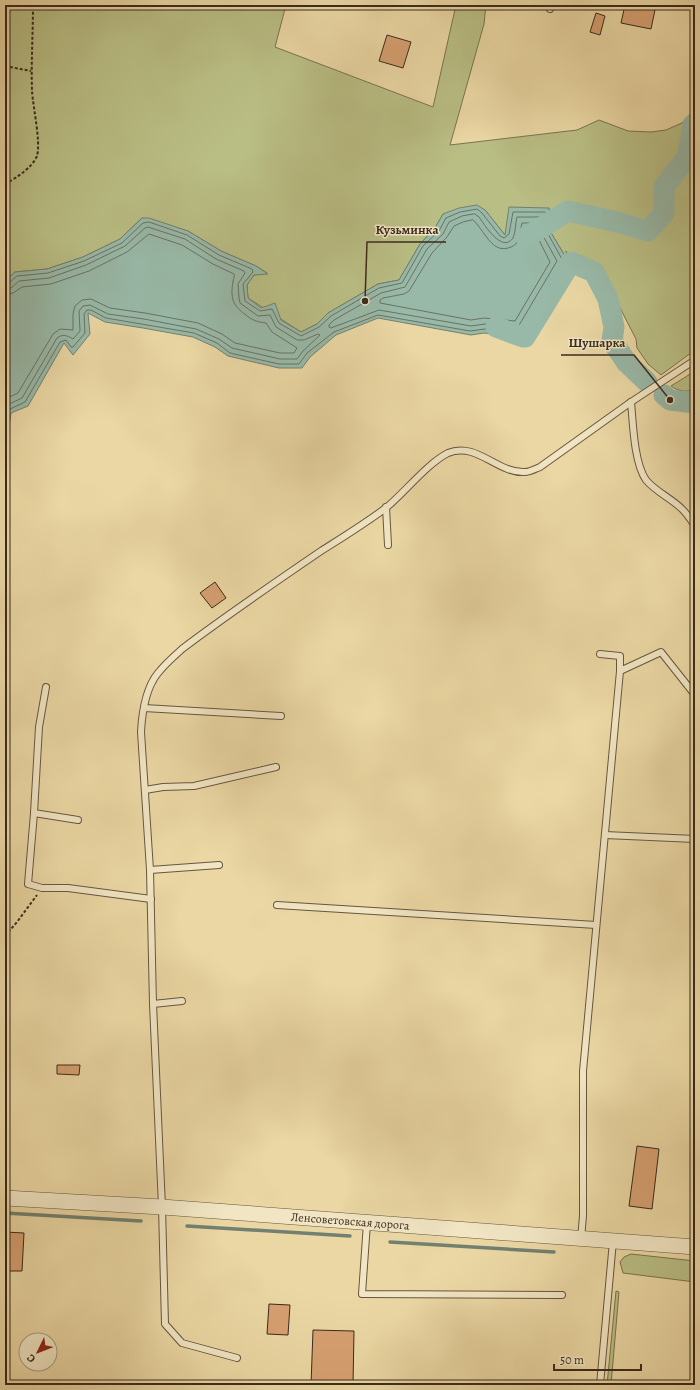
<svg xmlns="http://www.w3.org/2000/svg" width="700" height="1390" font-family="Alegreya,serif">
	<rect width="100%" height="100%" fill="#ead7a3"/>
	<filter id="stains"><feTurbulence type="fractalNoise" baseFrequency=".005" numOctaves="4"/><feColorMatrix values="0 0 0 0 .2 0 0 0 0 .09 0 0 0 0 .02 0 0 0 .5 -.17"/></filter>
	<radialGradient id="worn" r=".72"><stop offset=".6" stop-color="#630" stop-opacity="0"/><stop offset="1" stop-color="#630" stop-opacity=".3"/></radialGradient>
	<g fill="#b9be84" stroke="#7a7451">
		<path d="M5,5H286L275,47L433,107L456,5H486L484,24L450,145L577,130L599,120L628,131L651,132L666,130L682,123L695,109V350L661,375L648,364L637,348L636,339L618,304L605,313L600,293L604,285L596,282L593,274C582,269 572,260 566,251L568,261L550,231L549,208L505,235L485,210L443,214L435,228L420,244L399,280L378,284L328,313L317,324L301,332L248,298L247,285L254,275L267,273L256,266L221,251L188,231L142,218L120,239L83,257L47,269L15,272L5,281Z"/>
		<path d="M695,371V389C686,393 678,391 671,386Z"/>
		<polygon points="631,1254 695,1261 695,1282 623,1273 620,1262 624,1257"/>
		<polygon points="616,1291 619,1292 611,1385 607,1385"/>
	</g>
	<polygon fill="#98b9a8" stroke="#738071" points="477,205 485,210 505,235 509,207 549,208 550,231 568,261 523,337 484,333 471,335 378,318 336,335 310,357 302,368 279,368 228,356 215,347 193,337 143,328 105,322 88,313 90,334 73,355 64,343 28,406 11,413 5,456 5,281 15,272 47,269 83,257 120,239 142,218 149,218 188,231 221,251 256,266 268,274 254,275 247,285 248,298 261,308 275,303 281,320 301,332 317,324 328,313 378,284 399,280 420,244 435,228 443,214 459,208"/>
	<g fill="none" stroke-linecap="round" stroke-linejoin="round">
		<g stroke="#6a7263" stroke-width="1">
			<path d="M475,214L479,217C484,224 502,254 513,238C516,232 515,223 517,217H540L542,234L557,261L518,327L485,324L471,326L379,310L331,328L329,327V325L334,320L381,293L405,287L427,249L443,234L449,222L462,216Z"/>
			<path d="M473,220C484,229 491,253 508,248C512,247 516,245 518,241C521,236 520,229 522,223H533L535,224L537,236L550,262L515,321L484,318L471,320L380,303V300L383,298L404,294L409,291L432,253L447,237L454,226L463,222Z"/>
			<polyline points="5,284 9,283 17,276 48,273 84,261 122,243 143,223 149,222 187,235 219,255 252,269 253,272 243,284 245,301 260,311 272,309 279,323 301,336 319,327 331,316 379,288 402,283 423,246 439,231 446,218 460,212 477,209 482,213 500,236 504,238 509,234 513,212 545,212 546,213 547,232 563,261 520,333 485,329 470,331 378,315 334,332 307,353 299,364 279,364 230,353 217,343 194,333 106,318 91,310 87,310 84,314 85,333 73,347 71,347 66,340 60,342 25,402 8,410 5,428"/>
			<path d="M5,289L11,288L19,281L49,278L86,265L125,246L145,228L148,227L185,239L216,259L244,271L245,273L238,284L239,298L240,303L258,316L270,315L276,327L297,340H304L318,334L320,335L303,351L297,359H280L232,348L219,339L196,329L144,319L108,314L90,305L83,306L79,311L80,331L74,338L73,339C67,335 62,334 57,338L22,398L5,406"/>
			<path d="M5,295L13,293L22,287L51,284L89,271L127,252L149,234L182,245L213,264L234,274C235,277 233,279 233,282C230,298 233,306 246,315C252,320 257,322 266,323L272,332L297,348L294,353H280L235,343L222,334L198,323L145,313L110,308L91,299L82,300L75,306L73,314V330L60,329L53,334L18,393L5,399"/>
		</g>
		<g stroke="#738071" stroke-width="3.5">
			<polyline points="5,1213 141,1221"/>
			<polyline points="187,1226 350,1236"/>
			<polyline points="390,1242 554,1252"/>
		</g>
		<g stroke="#98b9a8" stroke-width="21">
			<polyline points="526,237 568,211 617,222 648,231 664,213 664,187 687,157 693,125 695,124"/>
			<polyline points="496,327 523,337 525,337 571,262 594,272 608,299 614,327 612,341 627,363 647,382"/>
			<polyline points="664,395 670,400 695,403"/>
		</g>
	</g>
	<g fill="#d6a071" stroke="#3b2b1e">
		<polygon points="625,5 656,5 651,29 621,23"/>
		<polygon points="596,13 605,16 600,35 590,32"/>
		<polygon points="387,35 411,42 403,68 379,61"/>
		<polygon points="215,582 226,598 212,608 200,593"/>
		<polygon points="57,1065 80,1065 79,1075 57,1074"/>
		<polygon points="637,1146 659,1149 652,1209 629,1206"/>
		<polygon points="5,1232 24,1233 22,1271 5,1271"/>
		<polygon points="269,1304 290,1305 288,1335 267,1334"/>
		<polygon points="313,1330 354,1331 353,1385 311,1385"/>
	</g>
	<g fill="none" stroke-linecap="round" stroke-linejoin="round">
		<g stroke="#67563f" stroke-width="8">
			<g id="service">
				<polyline points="550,9 551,5"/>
				<path d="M631,402C633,423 634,463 646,480C656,492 671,498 682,509C687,514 691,520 695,526"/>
				<polyline points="386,507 388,545"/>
				<polyline points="600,654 620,656 620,671"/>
				<polyline points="46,687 39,727 34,813 28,884 42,888 68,888 151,899"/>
				<polyline points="144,708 281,716"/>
				<polyline points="145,790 163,787 194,786 276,767"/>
				<polyline points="34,813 78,820"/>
				<polyline points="605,835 695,839"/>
				<polyline points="150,870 219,865"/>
				<polyline points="277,905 596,925"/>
				<polyline points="153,1004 182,1001"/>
				<polyline points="367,1223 362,1294 562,1295"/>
				<polyline points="581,1239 583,1216 583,1071 620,671 661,652 695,695"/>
				<path d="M237,1358L182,1343L165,1324L162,1207L153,1004L150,870L141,732C142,713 145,689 158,673C165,664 173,657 182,649C227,615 274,583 321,551C343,537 366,523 387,507C405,492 428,463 448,453C476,441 498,474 525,472C530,472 535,469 540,467L631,402L695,360"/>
				<polyline points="600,1385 613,1241"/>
			</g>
		</g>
		<g stroke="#67563f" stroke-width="16">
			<g id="tertiary">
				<path id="s1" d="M5,1198L162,1207L695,1247"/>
			</g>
		</g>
		<g stroke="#3b2b1e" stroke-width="2" stroke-dasharray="3 2" stroke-linecap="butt">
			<polyline points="5,66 31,71"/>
			<path d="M5,184C16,178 32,168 37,156C41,142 33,107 32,91C31,63 33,34 33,5"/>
			<polyline points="5,936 17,922 37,895"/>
		</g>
		<use href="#service" stroke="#f1e5c3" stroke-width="6"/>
		<use href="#tertiary" stroke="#f1e5c3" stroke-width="15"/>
	</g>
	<g text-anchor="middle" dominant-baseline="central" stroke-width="3" stroke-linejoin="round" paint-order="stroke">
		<g font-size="12" fill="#3b2b1e" stroke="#f1e5c3">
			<text stroke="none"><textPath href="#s1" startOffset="346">Ленсоветовская дорога</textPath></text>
		</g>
	</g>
	<path fill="none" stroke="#3b2b1e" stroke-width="1.5" d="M365 301L367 242H446M670 400L634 355H561"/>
	<g fill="#3b2b1e" stroke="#f1e5c3" stroke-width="1.5">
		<circle cx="365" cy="301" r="4"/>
		<circle cx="670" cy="400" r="4"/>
	</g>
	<g font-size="13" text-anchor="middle" font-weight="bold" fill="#3b2b1e" stroke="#f1e5c3" stroke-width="3" stroke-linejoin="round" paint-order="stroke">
		<text x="407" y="234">Кузьминка</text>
		<text x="597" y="347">Шушарка</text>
	</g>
	<rect width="700" height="1390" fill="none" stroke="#ead7a3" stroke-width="20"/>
	<rect x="6" y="6" width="688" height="1378" fill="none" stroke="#3b2b1e" stroke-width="2"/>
	<rect x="10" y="10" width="680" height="1370" fill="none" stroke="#3b2b1e"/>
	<g transform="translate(38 1352) rotate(227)"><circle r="19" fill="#f1e5c3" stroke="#a89b81"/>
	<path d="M0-3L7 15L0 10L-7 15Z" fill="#8f2418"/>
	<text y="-6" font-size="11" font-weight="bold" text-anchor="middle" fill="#3b2b1e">С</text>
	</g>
	<path d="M554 1364v6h87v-6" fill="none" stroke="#3b2b1e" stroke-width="2"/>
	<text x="560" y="1364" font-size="12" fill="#3b2b1e" stroke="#f1e5c3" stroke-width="3" paint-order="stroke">50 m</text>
	<rect width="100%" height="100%" filter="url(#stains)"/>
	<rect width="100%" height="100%" fill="url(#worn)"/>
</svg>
